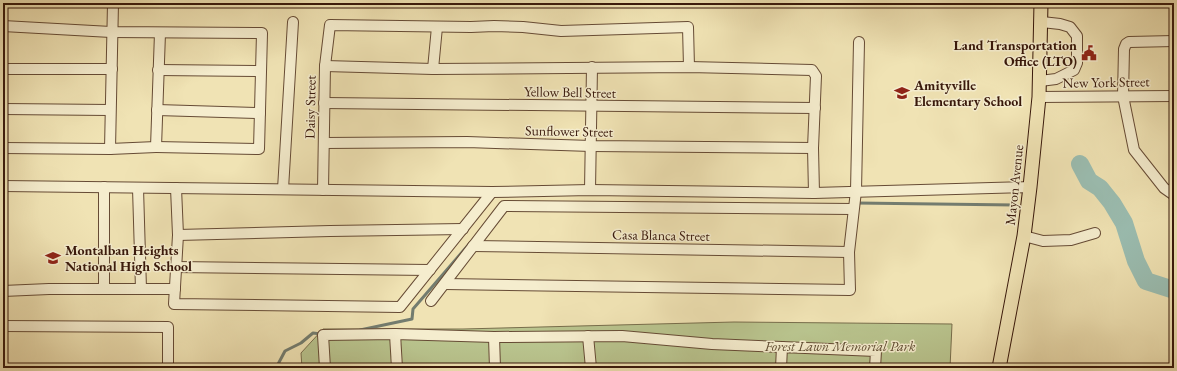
<svg xmlns="http://www.w3.org/2000/svg" width="1177" height="371" font-family="'EB Garamond',serif">
	<rect width="100%" height="100%" fill="#f0e3b4"/>
	<filter id="stains"><feTurbulence type="fractalNoise" baseFrequency=".005" numOctaves="4"/><feColorMatrix values="0 0 0 0 .2 0 0 0 0 .09 0 0 0 0 .02 0 0 0 .5 -.17"/></filter>
	<radialGradient id="worn" r=".72"><stop offset=".6" stop-color="#630" stop-opacity="0"/><stop offset="1" stop-color="#630" stop-opacity=".3"/></radialGradient>
	<polygon fill="#b9c48e" stroke="#786e4c" points="734,322 952,324 950,368 302,368 301,353 323,329 463,329"/>
	<g fill="none" stroke-linecap="round" stroke-linejoin="round">
		<g stroke="#737c6f" stroke-width="3">
			<polyline points="856,203 1015,205"/>
			<polyline points="360,330 412,319 413,309 470,243"/>
			<polyline points="276,368 285,351 301,343 313,333 321,334"/>
		</g>
		<polyline stroke="#9bbeb2" stroke-width="18" points="1080,164 1089,181 1100,188 1112,203 1124,223 1136,261 1146,281 1174,290"/>
		<g stroke="#664b35" stroke-width="12">
			<g id="minor">
				<polyline points="3,26 111,32 262,33 259,149 156,147"/>
				<polyline points="1174,41 1129,42 1126,44 1124,49 1123,96 1134,150 1164,188 1174,195"/>
				<polyline points="325,66 433,69 689,67 812,70 816,76 813,148 814,193"/>
				<polyline points="3,69 112,69"/>
				<polyline points="433,69 437,27"/>
				<polyline points="158,70 260,71"/>
				<polyline points="1040,81 1056,79 1074,70 1077,63 1077,36 1070,27 1060,24 1042,22"/>
				<polyline points="1039,97 1174,96"/>
				<polyline points="324,103 815,108"/>
				<polyline points="3,109 110,110"/>
				<polyline points="157,110 260,113"/>
				<polyline points="324,143 467,142 591,146 813,148"/>
				<polyline points="3,148 110,149 156,147 160,33"/>
				<polyline points="110,149 113,3"/>
				<polyline points="3,186 492,192 590,190 814,193 1030,187"/>
				<polyline points="138,188 141,289"/>
				<polyline points="176,188 178,235 174,304 400,307 492,192"/>
				<polyline points="283,189 293,22"/>
				<polyline points="323,190 325,66 330,25 471,27 494,26 523,27 561,31 688,27 689,67"/>
				<polyline points="590,190 592,67"/>
				<polyline points="178,235 330,231 463,229"/>
				<polyline points="1024,236 1043,241 1071,240 1095,233"/>
				<polyline points="473,246 849,252"/>
				<polyline points="176,267 430,270"/>
				<polyline points="445,284 850,290 849,252 856,191 859,42"/>
				<polyline points="104,289 104,187"/>
				<polyline points="3,291 49,289 175,289"/>
				<polyline points="431,301 504,206 853,209"/>
				<polyline points="3,326 168,327 168,368"/>
				<polyline points="395,334 397,368"/>
				<polyline points="588,336 591,368"/>
				<polyline points="494,337 495,368"/>
				<polyline points="325,368 323,335 395,334 494,337 622,336 712,344 782,347"/>
				<polyline points="781,368 782,347 876,351 875,368"/>
			</g>
		</g>
		<g stroke="#38180b" stroke-width="15">
			<polyline id="major" points="999,368 1024,236 1030,187 1039,97 1041,3"/>
		</g>
		<use href="#minor" stroke="#f5edce" stroke-width="10"/>
		<use href="#major" stroke="#f0e3b4" stroke-width="13"/>
	</g>
	<defs>
		<g id="civic-bare" transform="scale(1.2)"><path d="M-.6-6.5H3V-4.5H.6V-3L4-1V1h2V6H-6V1h2V-1L-.6-3ZM-1.2 2.5V6h2.4V2.5Z" fill="#8f2418" stroke="#f5edce" stroke-width="2.5" paint-order="stroke"/></g>
		<g id="school-bare" transform="scale(1.2)"><path d="M0-5L7-2L0 1L-7-2ZM-4 1L0 2.5L4 1V4Q0 6-4 4Z" fill="#8f2418" stroke="#f5edce" stroke-width="2.5" paint-order="stroke"/></g>
	</defs>
	<g fill-rule="evenodd">
		<use href="#civic-bare" x="1089" y="53"/>
		<use href="#school-bare" x="902" y="93"/>
		<use href="#school-bare" x="53" y="258"/>
	</g>
	<g text-anchor="middle" dominant-baseline="central" stroke-width="3" stroke-linejoin="round" paint-order="stroke">
		<g font-size="14" font-weight="bold" fill="#38180b" stroke="#f5edce" text-anchor="start">
			<text x="1077" y="45" text-anchor="end">Land Transportation<tspan x="1077" dy="16">Office (LTO)</tspan></text>
			<text x="914" y="85">Amityville<tspan x="914" dy="16">Elementary School</tspan></text>
			<text x="65" y="250">Montalban Heights<tspan x="65" dy="16">National High School</tspan></text>
		</g>
		<g font-size="14" fill="#38180b" stroke="#f5edce">
			<text transform="translate(1106 82) rotate(-1)">New York Street</text>
			<text transform="translate(570 92) rotate(1)">Yellow Bell Street</text>
			<text transform="translate(310 107) rotate(-89)">Daisy Street</text>
			<text transform="translate(569 131) rotate(1)">Sunflower Street</text>
			<text transform="translate(1014 185) rotate(-84)">Mayon Avenue</text>
			<text transform="translate(661 235) rotate(1)">Casa Blanca Street</text>
		</g>
		<g font-size="14" font-style="italic" fill="#5f4c32" stroke="#f5edce">
			<text x="840" y="346">Forest Lawn Memorial Park</text>
		</g>
	</g>
	<rect width="1177" height="371" fill="none" stroke="#f0e3b4" stroke-width="16"/>
	<rect x="4" y="4" width="1169" height="363" fill="none" stroke="#38180b" stroke-width="2"/>
	<rect x="8" y="8" width="1161" height="355" fill="none" stroke="#38180b"/>
	<rect width="100%" height="100%" filter="url(#stains)"/>
	<rect width="100%" height="100%" fill="url(#worn)"/>
</svg>
